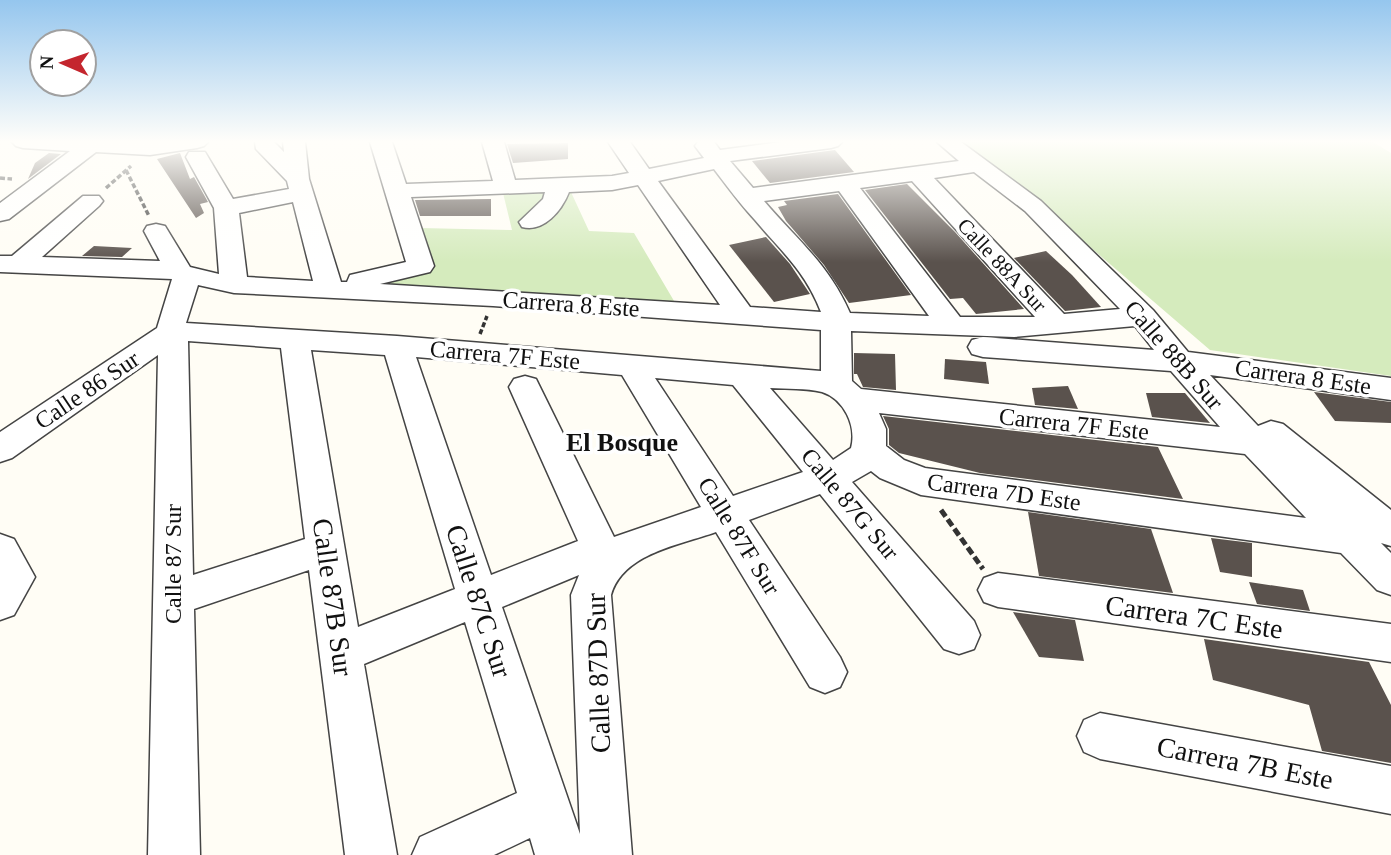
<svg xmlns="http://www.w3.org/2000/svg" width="1391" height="855" font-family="Georgia,serif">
	<rect width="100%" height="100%" fill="#fffdf5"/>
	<g fill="#d5ebbd">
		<polygon points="963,142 1373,142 1391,153 1391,376 1210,350 1004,173"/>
		<polygon points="570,190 589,231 634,233 677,306 368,285 430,270 420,228 512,230 503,193"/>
	</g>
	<g fill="#5a524d">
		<polygon points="568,143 568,159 513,163 507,144"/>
		<polygon points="835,150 854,172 770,183 752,161"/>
		<polygon points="49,153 61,154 28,179 35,163"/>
		<polygon points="180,153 190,179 194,177 208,202 200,204 204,213 196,218 157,159"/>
		<polygon points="907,184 955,232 1024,309 976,314 963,298 950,299 865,190"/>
		<polygon points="838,194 911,295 849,303 824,265 786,221 778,207 787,205 784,201"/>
		<polygon points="491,199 491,216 420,216 415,200"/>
		<polygon points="766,237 790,264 810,294 774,302 729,245"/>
		<polygon points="94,246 132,248 122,257 82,256"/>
		<polygon points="1046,251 1072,275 1101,307 1065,311 1014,258"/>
		<polygon points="854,353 895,354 896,390 863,387 857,374 854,374"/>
		<polygon points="945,359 986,362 989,384 944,379"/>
		<polygon points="1068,386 1078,409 1035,405 1032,388"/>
		<polygon points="1314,392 1391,402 1391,423 1335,421"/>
		<polygon points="1146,393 1185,393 1210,423 1152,417"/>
		<polygon points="883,416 1158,447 1183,499 980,473 899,453 889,445 889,429"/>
		<polygon points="1028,512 1151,529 1173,593 1039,576"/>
		<polygon points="1211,538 1252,543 1252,577 1220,572"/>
		<polygon points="1249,582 1303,590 1310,611 1257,604"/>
		<polygon points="1013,612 1075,620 1084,661 1039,657"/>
		<polygon points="1204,639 1369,662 1391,705 1391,763 1322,751 1309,705 1213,680"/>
	</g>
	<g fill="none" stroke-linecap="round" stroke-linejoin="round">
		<g stroke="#444" stroke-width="3">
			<g id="minor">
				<polygon points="12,142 208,142 204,146 197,148 150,155 96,152 9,219 0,221 0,203 70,151 23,148 16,146"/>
				<path d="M255,142H274L284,152L283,142H305L309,179L341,282H347L350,275L406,262L370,142H392L406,184L493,181L482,142H504L515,180L612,176L629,173L608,142H630L649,169L704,158L695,146L698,142H714L720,150L781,142H842L838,146L831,148L730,161L753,188L959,161L937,142H961L1041,201L1153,310L1188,352L1391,378V400L1210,375L1258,426L1271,421L1283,424L1391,510V546L1381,543L1391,553V595L1377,590L1341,553L921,495L880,478L871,471L852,482L974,621L980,635L974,649L959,654L944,649L820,494L749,520L840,657L847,672L840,687L825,693L810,687L716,532C680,545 623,553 611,595L632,855H535L530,838L494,855H412L420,837L517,793L465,622L364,664L397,855H345L309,570L194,609L200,855H148L158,355L12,458L0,462V432L157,328L172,279L0,272V256H12L83,196H99L103,201L99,206L42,257L160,261L144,231L147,226L156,224L165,226L190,267L219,274L214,208L186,157L189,152H205L233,199L289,189L287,181L256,149ZM714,169C727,186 740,204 755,220C782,252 805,271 821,312L750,307L658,181ZM974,172L1025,211L1120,309L1064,314L934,178ZM912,181L1035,317H960L860,188ZM638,185L720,305L380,284L430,272L434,266L411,197L545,192L543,199L519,222L522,227C544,233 562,210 569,192L612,190ZM839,191L929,316L850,313C828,263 798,241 764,201ZM293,202L313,281L247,277L239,213ZM198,285L234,293L493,306L821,330V371L397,336L186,323ZM1135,326L1154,350L983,337L972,340L968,347L972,354L983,357L1171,371L1220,427L861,389L852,381L851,331L1014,337ZM188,341L281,348L305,539L193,575ZM311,350L385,355L455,589L358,627ZM416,357L622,375L701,507L614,537L536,379L525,376L514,379L509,387L578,541L491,575ZM655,378L733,385L803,472L733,496ZM770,388C786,389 806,388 822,392C844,399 857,426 851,448L833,460ZM879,413L1245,454L1306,518L925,468L904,460L886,446V429ZM579,575L571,595L580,834L502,607Z"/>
				<polygon points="0,534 14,539 35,577 14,615 0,620"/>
				<polygon points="998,573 1391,624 1391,662 998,607 984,602 978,590 984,578"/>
				<polygon points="1100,713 1391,766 1391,814 1100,759 1084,752 1077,736 1084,720"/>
			</g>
		</g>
		<g stroke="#333" stroke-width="3.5" stroke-dasharray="5 2.5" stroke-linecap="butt">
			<polyline points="126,170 149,216"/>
			<polyline points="0,178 12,179"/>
			<polyline points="106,188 131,166"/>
			<polyline points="480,334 487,316"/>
		</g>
		<polyline stroke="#333" stroke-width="5" stroke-dasharray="8 3.5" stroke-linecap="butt" points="941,510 983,569"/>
		<use href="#minor" fill="#fff" fill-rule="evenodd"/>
	</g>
	<linearGradient id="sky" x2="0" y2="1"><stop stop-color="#95c6ee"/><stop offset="0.54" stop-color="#fffefa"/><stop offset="1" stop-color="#fffefa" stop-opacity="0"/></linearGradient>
	<rect width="1391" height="262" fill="url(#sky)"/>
	<g text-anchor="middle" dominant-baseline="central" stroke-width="7" stroke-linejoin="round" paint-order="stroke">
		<g font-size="21" fill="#111" stroke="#fff">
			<text transform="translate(1002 265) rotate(47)">Calle 88A Sur</text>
		</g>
		<g font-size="24" fill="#111" stroke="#fff">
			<text transform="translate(571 304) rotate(4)">Carrera 8 Este</text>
			<text transform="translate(505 355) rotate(5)">Carrera 7F Este</text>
			<text transform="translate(1174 355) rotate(49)">Calle 88B Sur</text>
			<text transform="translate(1303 377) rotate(8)">Carrera 8 Este</text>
			<text transform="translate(87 390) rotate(-34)">Calle 86 Sur</text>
			<text transform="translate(1074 424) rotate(6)">Carrera 7F Este</text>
			<text transform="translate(1004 492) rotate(8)">Carrera 7D Este</text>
			<text transform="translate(850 504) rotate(50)">Calle 87G Sur</text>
			<text transform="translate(739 536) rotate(58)">Calle 87F Sur</text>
			<text transform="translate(173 564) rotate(-90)">Calle 87 Sur</text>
		</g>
		<g font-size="26" font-weight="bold" fill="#111" stroke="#fff">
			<text x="622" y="442">El Bosque</text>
		</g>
		<g font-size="28" fill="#111" stroke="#fff">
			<text transform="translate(333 597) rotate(82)">Calle 87B Sur</text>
			<text transform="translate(479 601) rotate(72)">Calle 87C Sur</text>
			<text transform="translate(1194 617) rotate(8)">Carrera 7C Este</text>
			<text transform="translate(598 673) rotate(-92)">Calle 87D Sur</text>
			<text transform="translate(1245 763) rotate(11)">Carrera 7B Este</text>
		</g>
	</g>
	<g transform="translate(63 63) rotate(272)"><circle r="33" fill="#ffffff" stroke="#a0a0a0" stroke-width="2"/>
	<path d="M0-5L12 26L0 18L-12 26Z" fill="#c4262e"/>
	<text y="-10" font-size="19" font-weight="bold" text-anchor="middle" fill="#111111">N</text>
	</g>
</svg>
